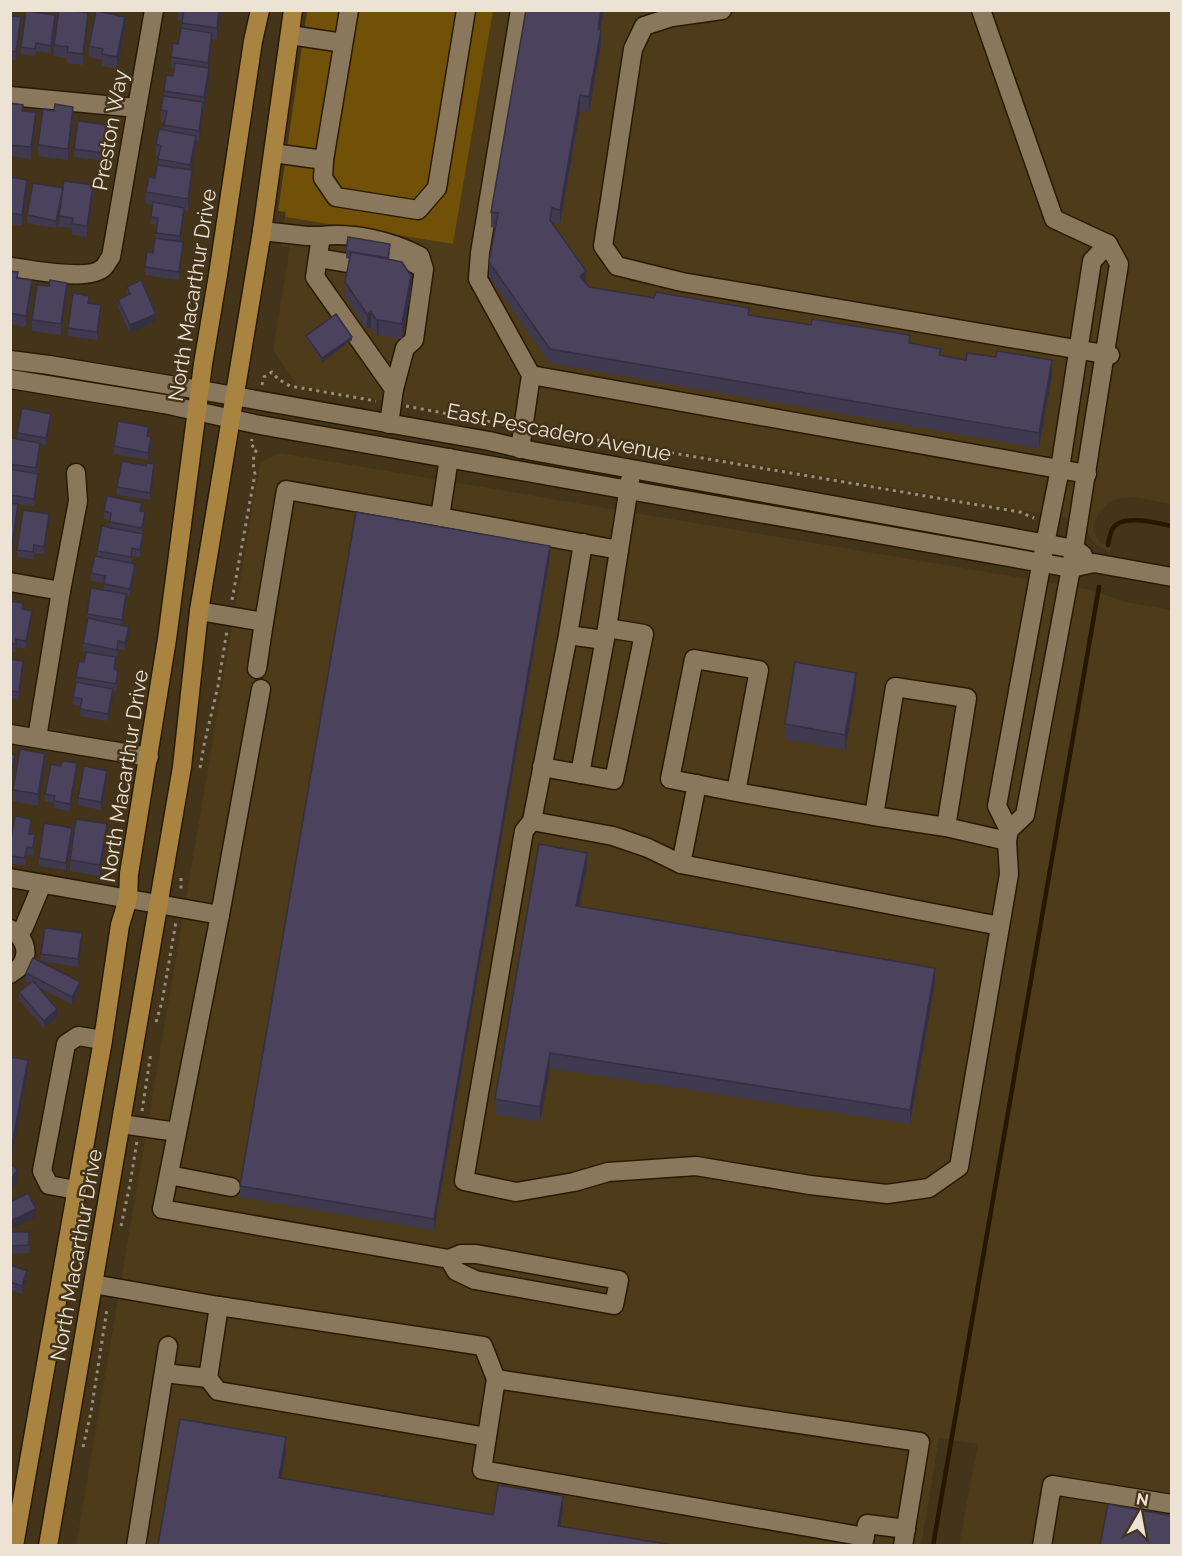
<svg xmlns="http://www.w3.org/2000/svg" width="1182" height="1556" font-family="Raleway,sans-serif">
	<rect width="100%" height="100%" fill="#43341a"/>
	<g fill="#4e3b19">
		<polygon points="493,11 1171,11 1171,504 1133,497 1116,499 1108,503 1099,513 1093,526 1094,532 1100,543 1111,545 1110,552 1097,546 1092,540 1088,533 1086,521 540,427 531,422 505,417 485,418 298,386 273,350 290,247 281,246 285,217 453,244"/>
		<polygon points="280,453 1087,589 1126,602 1171,610 1171,1545 959,1545 978,1444 939,1438 921,1545 76,1546 260,463"/>
	</g>
	<polygon fill="#715007" points="307,11 493,11 453,244 285,217 286,212 278,211"/>
	<g fill="none" stroke-linecap="round" stroke-linejoin="round">
		<g stroke="#271700" stroke-width="4.5">
			<path d="M1108,545C1109,540 1110,534 1112,530C1120,513 1157,523 1172,526"/>
			<polyline points="933,1546 1099,587"/>
		</g>
		<g stroke="#291b02" stroke-width="21">
			<g id="minor">
				<polyline points="349,10 324,160 323,178 336,197 418,210 437,188 466,10"/>
				<polyline points="520,10 480,253 478,279 531,375 520,449"/>
				<polyline points="722,10 672,17 644,26 633,49 603,246 617,266 682,282 1110,355"/>
				<polyline points="290,35 343,43"/>
				<polyline points="10,96 137,108"/>
				<polyline points="273,153 324,160"/>
				<polyline points="262,231 307,236 321,236 315,277 394,389 389,424"/>
				<path d="M321,236C353,232 391,241 420,256L424,269L414,340L405,348L394,389"/>
				<polyline points="365,254 412,262 422,268"/>
				<polyline points="318,258 371,267"/>
				<path d="M10,267C30,269 88,282 103,268C106,266 108,260 111,257L154,10"/>
				<polyline points="10,360 49,365 200,390 489,441 532,451 1075,549 1083,555"/>
				<polyline points="531,375 1087,474"/>
				<polyline points="10,379 164,404 255,424 1071,568 1094,563 1172,577"/>
				<polyline points="440,517 619,550 630,480"/>
				<polyline points="583,543 568,635 532,821 524,831 464,1181 516,1192 574,1182 608,1172 696,1166 810,1185 887,1194 929,1188 959,1167 1009,874 1007,841 1009,830 1025,815 1071,568 1119,264 1108,244 1054,219 981,10"/>
				<polyline points="10,582 61,591"/>
				<polyline points="199,611 264,622 257,669"/>
				<polyline points="264,622 286,490 440,517 449,458"/>
				<polyline points="568,635 604,640"/>
				<polyline points="261,689 220,915 162,1209 449,1259 456,1271 475,1280 614,1305 619,1280 476,1254 461,1254 449,1259"/>
				<polyline points="10,734 149,757"/>
				<polyline points="37,738 61,591 78,501 76,473"/>
				<polyline points="542,767 614,780 644,634 607,628"/>
				<polyline points="580,774 607,628 619,550"/>
				<polyline points="736,792 670,779 694,659 759,670 736,792 874,816 895,687 967,698 946,827 1007,841"/>
				<polyline points="874,816 946,827"/>
				<polyline points="532,821 613,836 648,848 681,864 1000,926"/>
				<polyline points="1009,830 997,806 1045,544 1060,469 1092,261 1108,244"/>
				<polyline points="681,864 697,784"/>
				<polyline points="10,878 220,915"/>
				<path d="M10,929C23,936 30,950 22,964C20,968 14,971 10,974"/>
				<polyline points="19,934 24,927 42,884"/>
				<polyline points="121,1124 177,1132"/>
				<polyline points="169,1175 231,1187"/>
				<polyline points="76,1190 49,1185 42,1171 66,1044 78,1036 103,1040"/>
				<polyline points="93,1284 219,1306 208,1378 164,1373"/>
				<polyline points="219,1306 483,1346 496,1379"/>
				<polyline points="208,1378 218,1391 487,1437 496,1379 920,1442 903,1546"/>
				<polyline points="487,1437 482,1470 865,1537"/>
				<polyline points="136,1546 168,1346"/>
				<polyline points="863,1546 867,1524 906,1529"/>
				<polyline points="1042,1546 1052,1485 1172,1504"/>
			</g>
		</g>
		<g stroke="#291b02" stroke-width="21">
			<g id="major">
				<polyline points="14,1546 103,1040 120,925 128,899 129,874 167,639 203,364 218,275 253,41 260,10"/>
				<polyline points="48,1546 182,767 199,611 262,231 293,10"/>
			</g>
		</g>
		<g stroke="#9a8d79" stroke-width="3" stroke-dasharray="3 4.5" stroke-linecap="butt">
			<polyline points="262,385 264,377 272,372 278,379 290,386 376,401"/>
			<polyline points="406,406 508,425"/>
			<polyline points="538,430 1020,512 1034,518"/>
			<path d="M232,600L255,474C253,465 252,458 257,449L251,445L252,439"/>
			<polyline points="200,768 204,745 218,686 227,630"/>
			<polyline points="181,878 181,892"/>
			<polyline points="156,1022 162,1002 176,922"/>
			<polyline points="142,1111 151,1052"/>
			<polyline points="121,1226 130,1184 137,1141"/>
			<polyline points="83,1447 91,1412 107,1309"/>
		</g>
		<use href="#minor" stroke="#8a785d" stroke-width="18"/>
		<use href="#major" stroke="#a98440" stroke-width="18"/>
	</g>
	<g fill="#403a50">
		<polygon points="178,10 221,10 217,39 212,39 212,45 208,68 209,80 204,109 203,108 199,142 196,141 196,147 191,170 192,181 188,210 184,210 180,242 183,250 179,280 145,275 145,267 153,253 157,225 151,224 153,205 146,204 146,192 155,178 158,165 159,156 156,156 156,144 164,130 165,122 161,122 161,110 164,91 173,76 174,69 171,68 171,57 178,44 182,28 182,21 178,20"/>
		<polygon points="604,10 600,30 601,45 589,112 580,110 560,224 553,223 589,287 910,343 941,355 1052,375 1039,448 550,363 489,277 489,262 495,228 491,227 491,212"/>
		<polygon points="10,16 21,25 16,60 10,59"/>
		<polygon points="55,23 51,53 36,51 35,56 21,54 21,47"/>
		<polygon points="88,25 83,65 67,63 67,58 54,56 54,45"/>
		<polygon points="125,28 117,69 102,66 102,60 89,57 89,46"/>
		<polygon points="10,103 23,111 36,123 31,159 10,156"/>
		<polygon points="73,118 68,160 38,156 38,145"/>
		<polygon points="107,132 104,161 74,157 74,149"/>
		<polygon points="10,177 27,191 22,226 10,224"/>
		<polygon points="93,196 87,237 72,235 72,228 59,227 60,211 56,228 27,223 27,215"/>
		<polygon points="346,251 390,252 389,259 411,291 402,339 379,335 377,336 371,327 367,329 345,296 345,282 349,259 346,258"/>
		<polygon points="10,271 32,291 26,327 10,324"/>
		<polygon points="49,286 67,294 61,335 32,331 32,320"/>
		<polygon points="127,287 156,321 130,333 118,307 118,300 127,296"/>
		<polygon points="89,303 101,313 97,340 68,336 68,328"/>
		<polygon points="306,336 352,340 322,362 306,339"/>
		<polygon points="51,421 46,445 40,444 37,473 38,481 34,506 18,504 18,515 12,556 10,556 10,438 17,439 17,433"/>
		<polygon points="149,434 148,437 151,445 148,460 114,454 114,446"/>
		<polygon points="146,466 154,471 150,500 117,495 117,487"/>
		<polygon points="104,511 142,511 145,519 142,534 143,542 140,557 132,556 131,564 135,572 130,596 126,596 122,626 129,634 125,650 118,649 117,658 116,658 115,669 118,677 116,691 113,691 108,721 80,716 81,706 73,705 76,677 84,662 109,656 83,651 83,643 87,621 87,614 104,590 104,583 91,581 91,573 97,557 97,551 110,528 110,520 104,519"/>
		<polygon points="49,521 44,554 34,553 33,559 17,557 17,550"/>
		<polygon points="550,557 434,1230 240,1197 240,1186"/>
		<polygon points="10,601 23,609 32,618 26,649 16,647 16,652 10,651"/>
		<polygon points="10,659 23,668 19,700 10,698"/>
		<polygon points="856,688 845,750 785,739 785,724"/>
		<polygon points="45,765 38,806 13,801 13,790"/>
		<polygon points="61,766 77,771 70,811 54,808 54,803 45,801 45,794"/>
		<polygon points="107,778 101,810 78,805 78,798"/>
		<polygon points="31,826 30,834 35,842 33,856 27,855 25,866 10,863 10,845"/>
		<polygon points="72,835 66,870 39,866 39,858"/>
		<polygon points="107,836 100,876 70,871 70,860"/>
		<polygon points="587,868 579,907 935,983 910,1124 550,1068 540,1122 495,1114 495,1099"/>
		<polygon points="82,941 78,967 41,961 41,954"/>
		<polygon points="26,973 80,990 72,1004 38,987 57,1017 44,1028 19,1000 19,992 30,983 26,981"/>
		<polygon points="10,1232 29,1232 29,1253 10,1254"/>
		<polygon points="10,1265 27,1278 22,1294 10,1290"/>
	</g>
	<g fill="#342f41">
		<polygon points="219,10 221,10 217,39 217,28"/>
		<polygon points="601,10 604,10 598,44 598,29"/>
		<polygon points="88,13 88,25 83,65 83,54"/>
		<polygon points="55,15 55,23 51,53 51,46"/>
		<polygon points="21,17 21,25 16,60 16,52"/>
		<polygon points="125,17 125,28 117,69 117,57"/>
		<polygon points="601,30 601,45 589,112 589,97"/>
		<polygon points="212,33 212,45 208,74 208,63"/>
		<polygon points="209,68 209,80 204,109 204,97"/>
		<polygon points="580,95 580,110 560,224 560,210"/>
		<polygon points="203,102 203,113 199,142 199,131"/>
		<polygon points="73,107 73,118 68,160 68,149"/>
		<polygon points="36,112 36,123 31,159 31,147"/>
		<polygon points="107,125 107,132 104,161 104,153"/>
		<polygon points="196,136 196,147 190,176 190,165"/>
		<polygon points="192,170 192,181 188,210 188,199"/>
		<polygon points="27,180 27,191 22,226 22,215"/>
		<polygon points="93,185 93,196 87,237 87,226"/>
		<polygon points="63,188 63,196 56,228 56,221"/>
		<polygon points="184,208 184,215 180,244 180,236"/>
		<polygon points="183,242 183,250 179,280 179,272"/>
		<polygon points="586,271 586,286 580,276"/>
		<polygon points="411,276 411,291 402,339 402,324"/>
		<polygon points="32,280 32,291 26,327 26,316"/>
		<polygon points="67,283 67,294 61,335 61,324"/>
		<polygon points="101,305 101,313 97,340 97,332"/>
		<polygon points="371,312 371,327 367,329 367,314"/>
		<polygon points="156,314 156,321 130,333 130,325"/>
		<polygon points="379,320 379,335 377,336 377,321"/>
		<polygon points="352,337 352,340 322,362 322,358"/>
		<polygon points="1052,360 1052,375 1039,448 1039,433"/>
		<polygon points="51,414 51,421 46,445 46,438"/>
		<polygon points="151,437 151,445 148,460 148,453"/>
		<polygon points="40,443 40,450 36,475 36,468"/>
		<polygon points="154,464 154,471 150,500 150,493"/>
		<polygon points="38,474 38,481 34,506 34,499"/>
		<polygon points="18,504 18,515 12,556 12,545"/>
		<polygon points="145,512 145,519 142,536 142,528"/>
		<polygon points="49,514 49,521 44,554 44,547"/>
		<polygon points="143,534 143,542 140,557 140,550"/>
		<polygon points="550,546 550,557 434,1230 434,1219"/>
		<polygon points="135,564 135,572 130,596 130,589"/>
		<polygon points="126,594 126,601 122,627 122,620"/>
		<polygon points="32,611 32,618 26,649 26,641"/>
		<polygon points="129,627 129,634 125,650 125,643"/>
		<polygon points="23,661 23,668 19,700 19,692"/>
		<polygon points="856,673 856,688 845,750 845,735"/>
		<polygon points="113,689 113,696 108,721 108,714"/>
		<polygon points="45,754 45,765 38,806 38,794"/>
		<polygon points="15,755 15,762 10,787 10,779"/>
		<polygon points="77,763 77,771 70,811 70,804"/>
		<polygon points="107,771 107,778 101,810 101,802"/>
		<polygon points="107,824 107,836 100,876 100,865"/>
		<polygon points="72,828 72,835 66,870 66,863"/>
		<polygon points="587,853 587,868 576,921 576,906"/>
		<polygon points="82,933 82,941 78,967 78,959"/>
		<polygon points="935,968 935,983 910,1124 910,1110"/>
		<polygon points="80,982 80,990 72,1004 72,997"/>
		<polygon points="57,1009 57,1017 44,1028 44,1021"/>
		<polygon points="550,1053 550,1068 540,1122 540,1107"/>
		<polygon points="28,1060 28,1071 11,1161 11,1150"/>
		<polygon points="18,1170 18,1181 10,1191 10,1180"/>
		<polygon points="36,1209 36,1217 10,1229 10,1221"/>
		<polygon points="27,1271 27,1278 22,1294 22,1286"/>
		<polygon points="286,1437 286,1452 279,1493 279,1478"/>
		<polygon points="563,1496 563,1511 558,1541 558,1526"/>
	</g>
	<g fill="#4b435d" stroke="#342f41" stroke-width="1.5">
		<polygon points="59,10 68,10 88,13 83,54 67,52 68,47 54,45"/>
		<polygon points="184,10 219,10 217,28 182,23"/>
		<polygon points="526,10 601,10 598,29 601,30 589,97 580,95 560,210 552,208 550,220 586,271 580,276 589,287 654,298 656,292 749,308 748,315 811,325 812,319 910,335 909,343 941,349 939,355 966,360 967,353 996,357 997,351 1052,360 1039,433 550,349 489,262 498,213 491,212"/>
		<polygon points="26,11 55,15 51,46 36,43 35,49 21,47"/>
		<polygon points="96,11 125,17 117,57 102,54 103,49 89,46"/>
		<polygon points="10,16 21,17 16,52 10,51"/>
		<polygon points="181,28 212,33 208,63 171,57 173,43 178,44"/>
		<polygon points="175,63 209,68 204,97 164,91 166,75 173,76"/>
		<polygon points="163,96 203,102 199,131 164,125 167,111 161,110"/>
		<polygon points="10,103 23,105 22,111 36,112 31,147 10,145"/>
		<polygon points="55,104 73,107 68,149 38,145 43,109 54,111"/>
		<polygon points="78,121 107,125 104,153 74,149"/>
		<polygon points="159,129 196,136 190,165 158,159 161,146 156,144"/>
		<polygon points="157,165 192,170 188,199 146,192 149,177 155,178"/>
		<polygon points="10,177 27,180 22,215 10,213"/>
		<polygon points="64,181 93,185 87,226 72,224 73,218 59,216"/>
		<polygon points="33,183 63,188 56,221 27,215"/>
		<polygon points="153,202 184,208 180,236 156,233 158,218 151,217"/>
		<polygon points="348,237 390,244 388,258 346,251"/>
		<polygon points="155,238 183,242 179,272 145,267 147,252 153,253"/>
		<polygon points="351,252 402,262 411,276 402,324 379,320 377,321 371,312 367,314 345,282"/>
		<polygon points="10,271 18,272 17,278 32,280 26,316 10,313"/>
		<polygon points="50,280 67,283 61,324 32,320 37,285 49,286"/>
		<polygon points="141,280 156,314 130,325 118,300 130,294 127,287"/>
		<polygon points="73,293 89,296 88,303 101,305 97,332 68,328"/>
		<polygon points="336,314 352,337 322,358 306,336"/>
		<polygon points="22,408 51,414 46,438 17,433"/>
		<polygon points="118,421 149,427 147,436 151,437 148,453 114,446"/>
		<polygon points="10,438 40,443 36,468 10,464"/>
		<polygon points="122,461 146,466 147,463 154,464 150,493 117,487"/>
		<polygon points="10,469 38,474 34,499 10,495"/>
		<polygon points="107,496 142,503 140,511 145,512 142,528 110,522 111,513 104,511"/>
		<polygon points="10,503 18,504 12,545 10,544"/>
		<polygon points="23,510 49,514 44,547 34,545 33,552 17,550"/>
		<polygon points="356,512 550,546 434,1219 240,1186"/>
		<polygon points="102,526 143,534 140,550 132,548 131,557 97,551"/>
		<polygon points="95,556 135,564 130,589 104,584 105,576 91,573"/>
		<polygon points="91,588 126,594 122,620 87,614"/>
		<polygon points="10,601 23,603 22,609 32,611 26,641 16,639 16,644 10,643"/>
		<polygon points="88,618 129,627 125,643 118,641 117,650 83,643"/>
		<polygon points="86,652 116,657 114,669 118,670 116,684 76,677 79,661 84,662"/>
		<polygon points="10,659 23,661 19,692 10,691"/>
		<polygon points="795,662 856,673 845,735 785,724"/>
		<polygon points="76,682 113,689 108,714 80,709 82,699 73,697"/>
		<polygon points="20,749 45,754 38,794 13,790"/>
		<polygon points="10,754 15,755 10,779"/>
		<polygon points="62,761 77,763 70,804 54,801 55,796 45,794 51,764 61,766"/>
		<polygon points="84,766 107,771 101,802 78,798"/>
		<polygon points="15,816 31,819 29,834 35,834 33,848 27,847 25,858 10,856 10,845"/>
		<polygon points="76,819 107,824 100,865 70,860"/>
		<polygon points="44,823 72,828 66,863 39,858"/>
		<polygon points="539,844 587,853 576,906 935,968 910,1110 550,1053 540,1107 495,1099"/>
		<polygon points="45,928 82,933 78,959 41,954"/>
		<polygon points="33,958 80,982 72,997 26,973"/>
		<polygon points="33,981 57,1009 44,1021 19,992"/>
		<polygon points="10,1057 28,1060 11,1150 10,1149"/>
		<polygon points="10,1164 18,1170 10,1180"/>
		<polygon points="28,1193 36,1209 10,1221 10,1202"/>
		<polygon points="10,1232 29,1232 29,1245 10,1246"/>
		<polygon points="10,1265 27,1271 22,1286 10,1282"/>
		<polygon points="180,1419 286,1437 279,1478 493,1515 498,1485 563,1496 558,1526 672,1545 158,1545"/>
		<polygon points="1108,1504 1172,1516 1172,1545 1100,1545"/>
	</g>
	<g text-anchor="middle" dominant-baseline="central" stroke-width="5" stroke-linejoin="round" paint-order="stroke">
		<g font-size="21" fill="#ede3d4" stroke="#43341a">
			<text transform="translate(110 130) rotate(-80)">Preston Way</text>
			<text transform="translate(192 295) rotate(-81)">North Macarthur Drive</text>
			<text transform="translate(559 432) rotate(11)">East Pescadero Avenue</text>
			<text transform="translate(124 776) rotate(-81)">North Macarthur Drive</text>
			<text transform="translate(76 1255) rotate(-80)">North Macarthur Drive</text>
		</g>
	</g>
	<rect width="1182" height="1556" fill="none" stroke="#ede3d4" stroke-width="24"/>
	<g transform="translate(1140 1514) rotate(10)" stroke="#43341a" stroke-width="4.5" paint-order="stroke">
	<path d="M0-4.5L10 22L0 15L-10 22Z" fill="#ede3d4"/>
	<text y="-9" font-size="16" font-weight="bold" text-anchor="middle" fill="#ede3d4">N</text>
	</g>
</svg>
